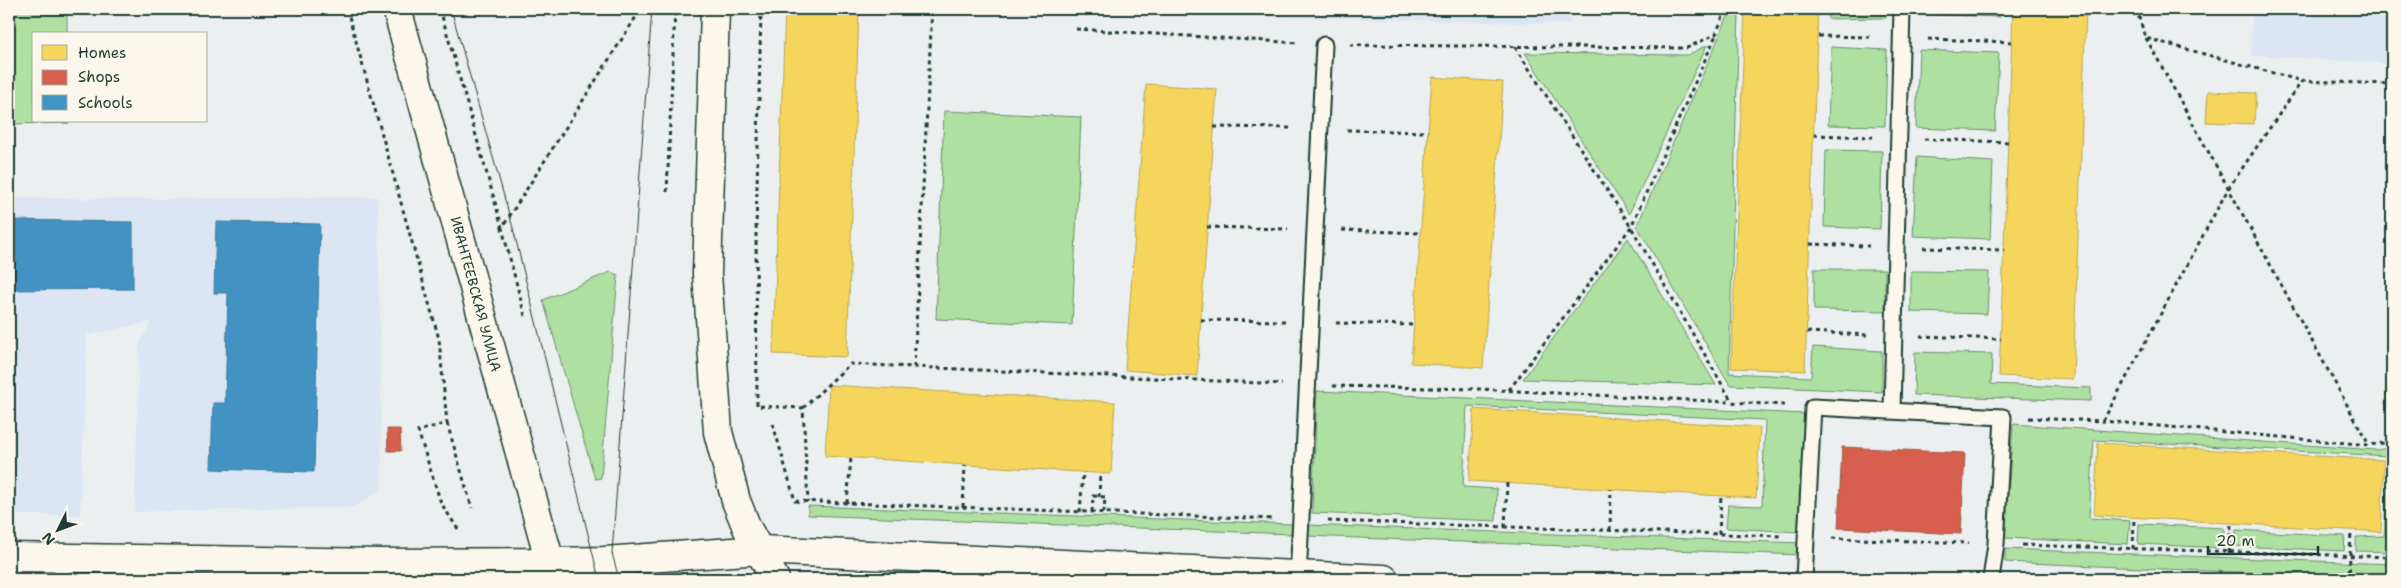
<svg xmlns="http://www.w3.org/2000/svg" width="2401" height="588" font-family="'Shantell Sans',sans-serif">
	<rect width="100%" height="100%" fill="#ecefef"/>
	<filter id="ink" filterUnits="userSpaceOnUse"><feTurbulence type="fractalNoise" baseFrequency=".02" numOctaves="2"/><feDisplacementMap in="SourceGraphic" scale="10" xChannelSelector="R" yChannelSelector="G"/><feConvolveMatrix kernelMatrix="1 2 1 2 8 2 1 2 1" color-interpolation-filters="sRGB"/></filter>
	<g filter="url(#ink)">
		<g fill="#dbe5f3">
			<polygon points="1083,9 1571,9 1570,24 1082,12"/>
			<polygon points="2252,9 2392,9 2392,64 2251,55"/>
			<polygon points="378,197 382,489 354,507 135,512 139,344 151,322 87,335 80,515 9,515 9,198 154,199"/>
		</g>
		<g fill="#aee0a1" stroke="#668e6a">
			<polygon points="9,9 67,9 67,34 34,34 34,121 69,123 9,124"/>
			<polygon points="1731,9 1739,9 1729,373 1811,377 1813,347 1882,351 1882,392 1730,385 1637,226"/>
			<polygon points="1828,9 1886,9 1886,18 1828,19"/>
			<polygon points="1919,9 2000,9 2000,17 1919,14"/>
			<polygon points="1707,45 1629,214 1525,53 1688,55"/>
			<polygon points="1831,47 1887,50 1885,126 1828,125"/>
			<polygon points="1919,50 1999,53 1995,131 1916,128"/>
			<polygon points="944,111 1081,117 1072,325 936,319"/>
			<polygon points="1826,150 1882,151 1880,229 1824,227"/>
			<polygon points="1917,157 1993,162 1990,239 1913,236"/>
			<polygon points="1628,238 1716,385 1523,379"/>
			<polygon points="1814,269 1885,269 1885,311 1814,310"/>
			<polygon points="1911,271 1989,272 1987,314 1911,312"/>
			<polygon points="610,272 618,275 601,478 595,479 543,300"/>
			<polygon points="1915,352 1992,354 1991,384 2091,388 2091,401 1914,395"/>
			<polygon points="1317,391 1806,414 1800,532 1726,528 1728,505 1762,506 1765,420 1467,406 1463,487 1497,489 1496,521 1312,513"/>
			<polygon points="2013,424 2375,450 2392,448 2392,552 2356,551 2356,537 2384,536 2389,456 2094,440 2089,518 2130,521 2128,544 2005,538"/>
			<polygon points="808,506 1292,524 1291,534 808,515"/>
			<polygon points="2139,524 2224,528 2223,548 2138,544"/>
			<polygon points="1306,525 1802,543 1801,555 1306,536"/>
			<polygon points="2236,530 2345,536 2344,551 2235,546"/>
			<polygon points="2005,549 2392,564 2392,579 2005,562"/>
		</g>
		<g fill="#f6d55c" stroke="#b6a750">
			<polygon points="785,9 859,9 847,357 773,354"/>
			<polygon points="1745,9 1818,9 1805,371 1731,368"/>
			<polygon points="2013,9 2086,9 2073,379 1999,376"/>
			<polygon points="1432,77 1503,82 1483,368 1411,363"/>
			<polygon points="1146,84 1217,89 1197,376 1125,370"/>
			<polygon points="2208,91 2256,93 2254,124 2206,122"/>
			<polygon points="2392,297 2392,405 2385,404"/>
			<polygon points="829,385 1115,402 1111,474 825,456"/>
			<polygon points="1474,409 1760,427 1756,498 1469,481"/>
			<polygon points="2098,443 2384,460 2381,532 2094,515"/>
		</g>
		<g fill="#d6604d" stroke="#9f5646">
			<polygon points="387,429 400,429 401,451 388,451"/>
			<polygon points="1842,447 1965,453 1961,534 1838,528"/>
		</g>
		<g fill="#4393c3" stroke="#387998">
			<polygon points="9,220 133,222 133,289 9,290"/>
			<polygon points="216,222 320,224 314,472 211,469 213,403 225,403 228,293 214,293"/>
		</g>
		<g fill="none" stroke-linecap="round" stroke-linejoin="round">
			<g stroke="#1f3d34" stroke-width="19">
				<g id="lane">
					<polyline points="1892,410 1902,9"/>
					<polyline points="62,579 62,558"/>
					<polyline points="1298,579 1324,45"/>
					<polyline points="1804,579 1813,407 2003,417 1996,544 1991,579"/>
				</g>
			</g>
			<g stroke="#1f3d34" stroke-width="31">
				<g id="street">
					<polyline points="761,550 1384,579"/>
					<polyline points="9,557 381,563 550,562 397,9"/>
				</g>
			</g>
			<g stroke="#1f3d34" stroke-width="31">
				<g id="secondary">
					<polyline points="715,9 707,274 718,432 736,501 747,528 775,579"/>
					<polyline points="555,579 550,562 604,561 761,550"/>
				</g>
			</g>
			<g stroke="#1f3d34" stroke-width="3" stroke-dasharray="4 4" stroke-linecap="butt">
				<polyline points="347,9 439,339 447,423 418,431 441,503 458,529"/>
				<polyline points="440,9 502,227"/>
				<polyline points="761,9 756,232 757,406 803,408 808,502"/>
				<polyline points="2136,9 2146,38 2302,81 2392,84"/>
				<polyline points="1076,29 1299,43"/>
				<polyline points="1818,36 1874,37"/>
				<polyline points="2146,38 2369,445"/>
				<polyline points="1928,39 2012,42"/>
				<polyline points="1350,45 1687,48 1716,34 1726,9"/>
				<polyline points="1515,47 1631,227 1731,400"/>
				<polyline points="1214,127 1294,128"/>
				<polyline points="1347,130 1428,132"/>
				<polyline points="1814,135 1873,137"/>
				<polyline points="1924,139 2008,142"/>
				<polyline points="667,192 675,9"/>
				<polyline points="1207,227 1288,229"/>
				<polyline points="1342,230 1421,233"/>
				<polyline points="1810,244 1869,246"/>
				<polyline points="1923,248 2004,250"/>
				<polyline points="525,316 502,228 641,9"/>
				<polyline points="1201,320 1285,321"/>
				<polyline points="1336,323 1413,325"/>
				<polyline points="1807,332 1868,335"/>
				<polyline points="1920,336 2001,339"/>
				<polyline points="914,367 932,9"/>
				<polyline points="1333,386 1479,389 1786,405"/>
				<polyline points="1509,390 1631,227 1716,35"/>
				<polyline points="803,408 850,364 1282,384"/>
				<polyline points="2029,418 2103,421 2369,445 2392,442"/>
				<polyline points="2103,421 2228,189 2302,81"/>
				<polyline points="447,423 472,508"/>
				<polyline points="773,424 795,501 1274,519"/>
				<polyline points="1099,497 1100,473"/>
				<polyline points="847,503 851,458"/>
				<polyline points="963,507 965,465"/>
				<polyline points="1080,512 1083,472"/>
				<polyline points="1092,512 1093,496 1105,497 1104,512"/>
				<polyline points="1328,521 1781,536"/>
				<polyline points="1505,527 1507,483"/>
				<polyline points="1610,530 1611,489"/>
				<polyline points="1719,534 1721,496"/>
				<polyline points="1832,538 1969,543"/>
				<polyline points="2022,545 2392,557"/>
				<polyline points="2133,549 2134,518"/>
				<polyline points="2229,553 2231,524"/>
				<polyline points="2349,579 2351,531"/>
			</g>
			<use href="#lane" stroke="#fbf7ec" stroke-width="15"/>
			<use href="#street" stroke="#fbf7ec" stroke-width="28"/>
			<use href="#secondary" stroke="#fbf7ec" stroke-width="28"/>
			<g stroke="#1f3d34" stroke-width="1">
				<polyline points="451,9 513,228 599,579"/>
				<polyline points="619,579 612,553 652,9"/>
			</g>
		</g>
	</g>
	<g text-anchor="middle" dominant-baseline="central" stroke-width="5" stroke-linejoin="round" paint-order="stroke">
		<g font-size="14" fill="#1f3d34" stroke="#fbf7ec">
			<text transform="translate(476 294) rotate(75)">ИВАНТЕЕВСКАЯ УЛИЦА</text>
		</g>
	</g>
	<rect width="2401" height="588" fill="none" stroke="#fbf7ec" stroke-width="30"/>
	<rect x="15" y="15" width="2371" height="558" fill="none" stroke="#1f3d34" stroke-width="2" filter="url(#ink)"/>
	<rect x="32" y="32" width="175" height="90" fill="#fbf7ec" stroke="#a3ada2"/>
	<rect x="42" y="45" width="25" height="15" fill="#f6d55c" stroke="#a3ada2"/>
	<text x="78" y="58" font-size="15" fill="#1f3d34">Homes</text>
	<rect x="42" y="70" width="25" height="15" fill="#d6604d" stroke="#a3ada2"/>
	<text x="78" y="82" font-size="15" fill="#1f3d34">Shops</text>
	<rect x="42" y="95" width="25" height="15" fill="#4393c3" stroke="#a3ada2"/>
	<text x="78" y="108" font-size="15" fill="#1f3d34">Schools</text>
	<g transform="translate(58 530) rotate(228)" stroke="#fbf7ec" stroke-width="4" paint-order="stroke">
	<path d="M0-4L9 19L0 12L-9 19Z" fill="#1f3d34"/>
	<text y="-8" font-size="14" font-weight="bold" text-anchor="middle" fill="#1f3d34">N</text>
	</g>
	<path d="M2208 546v8h110v-8" fill="none" stroke="#1f3d34" stroke-width="2.5"/>
	<text x="2216" y="546" font-size="15" fill="#1f3d34" stroke="#fbf7ec" stroke-width="4" paint-order="stroke">20 m</text>
</svg>
